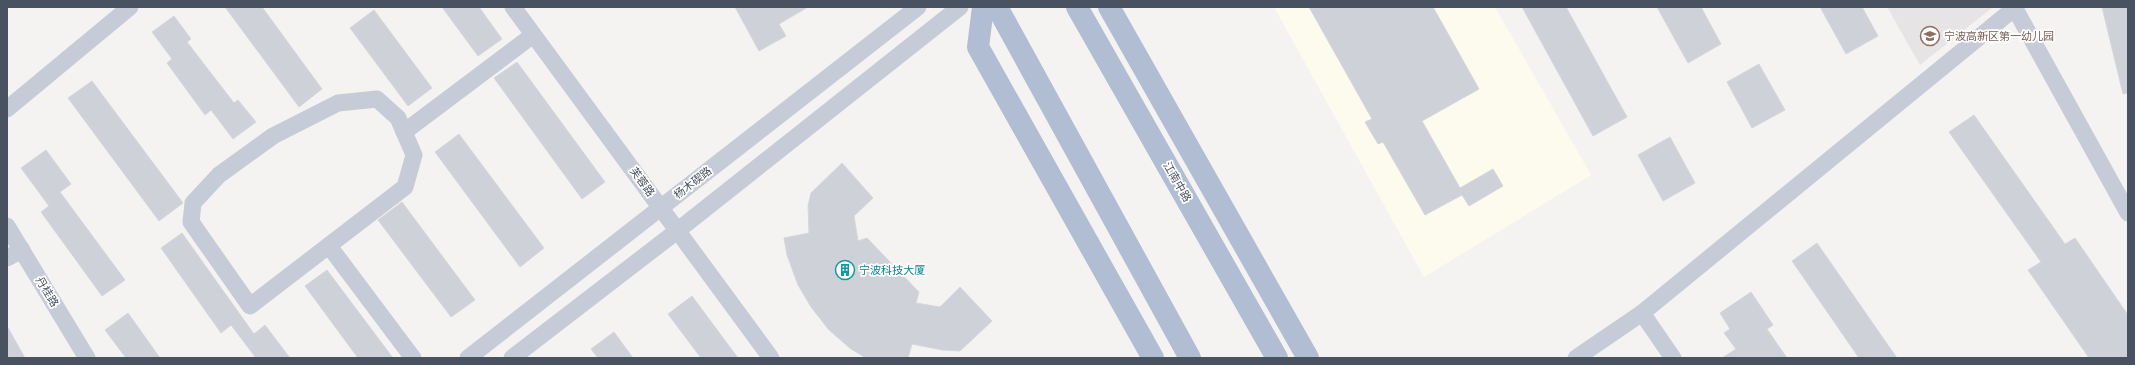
<svg xmlns="http://www.w3.org/2000/svg" width="2135" height="365" font-family="'Varela Round','Noto Sans SC',sans-serif">
	<rect width="100%" height="100%" fill="#f5f3f2"/>
	<polygon fill="#fdfbee" points="1274,7 1495,7 1591,175 1424,277"/>
	<polygon fill="#e6e4e4" points="1887,7 1993,7 1920,65"/>
	<g fill="#ced1d8" stroke="#d6d7de">
		<polygon points="225,7 262,7 322,89 299,107"/>
		<polygon points="442,7 479,7 502,39 478,56"/>
		<polygon points="735,7 808,7 779,24 786,36 759,51"/>
		<polygon points="1309,7 1433,7 1479,89 1422,121 1460,188 1493,169 1503,186 1469,206 1462,195 1425,215 1383,142 1378,144 1365,122 1372,119"/>
		<polygon points="1522,7 1566,7 1627,117 1593,136"/>
		<polygon points="1657,7 1701,7 1721,44 1688,63"/>
		<polygon points="1820,7 1862,7 1878,36 1846,54"/>
		<polygon points="2102,7 2128,7 2128,93 2123,94"/>
		<polygon points="374,10 432,88 408,106 350,28"/>
		<polygon points="174,16 191,39 187,42 234,103 238,100 256,122 233,139 211,110 205,115 167,63 172,59 152,32"/>
		<polygon points="517,62 605,182 582,199 494,78"/>
		<polygon points="1759,64 1785,110 1752,128 1727,82"/>
		<polygon points="92,81 183,203 159,221 68,98"/>
		<polygon points="1974,115 2065,244 2075,238 2128,315 2128,358 2089,358 2028,270 2041,262 1949,132"/>
		<polygon points="459,134 544,248 520,267 435,152"/>
		<polygon points="1670,137 1695,183 1663,201 1638,155"/>
		<polygon points="46,150 71,184 60,192 125,280 102,296 41,212 49,206 21,168"/>
		<polygon points="842,163 873,198 854,216 858,241 867,238 919,292 916,303 940,307 960,287 992,321 960,351 942,350 912,344 908,358 866,358 851,349 829,330 811,307 798,285 787,255 784,238 809,233 808,206 811,193"/>
		<polygon points="402,202 475,300 451,317 378,220"/>
		<polygon points="182,233 254,334 265,325 290,358 256,358 231,325 221,333 161,248"/>
		<polygon points="1817,243 1897,358 1859,358 1792,261"/>
		<polygon points="327,270 393,358 358,358 305,286"/>
		<polygon points="1751,292 1773,325 1767,329 1787,358 1722,358 1736,349 1724,333 1730,329 1720,313"/>
		<polygon points="692,296 738,358 701,358 668,314"/>
		<polygon points="128,313 160,358 126,358 105,330"/>
		<polygon points="7,326 25,358 7,358"/>
		<polygon points="614,332 633,358 598,358 591,349"/>
	</g>
	<g fill="none" stroke-linecap="round" stroke-linejoin="round">
		<g stroke="#c6ccd7" stroke-width="17">
			<polyline points="513,7 771,358"/>
			<polyline points="2014,7 2128,213"/>
			<polygon points="377,99 398,118 414,155 405,187 250,306 191,222 193,203 219,175 273,136 338,103"/>
			<polyline points="7,109 130,7"/>
			<polyline points="404,132 533,35"/>
			<polyline points="7,226 87,358"/>
			<polyline points="329,246 413,358"/>
			<polyline points="7,258 22,250"/>
			<polyline points="1642,313 1673,358"/>
			<polyline points="468,358 918,7"/>
			<polyline points="512,358 677,231 960,7"/>
			<polyline points="1576,358 1642,313 2016,7"/>
		</g>
		<g stroke="#b1bdd2" stroke-width="22">
			<polyline points="983,7 978,47 1153,358"/>
			<polyline points="997,7 1190,358"/>
			<polyline points="1077,7 1277,358"/>
			<polyline points="1109,7 1308,358"/>
		</g>
	</g>
	<defs>
		<g id="school-ring" transform="scale(1)"><circle r="9.5" fill="#fff" stroke="#8d6e63" stroke-width="1.5"/><path d="M0-5L7-2L0 1L-7-2ZM-4 1L0 2.5L4 1V4Q0 6-4 4Z" fill="#8d6e63"/></g>
		<g id="building-ring" transform="scale(1)"><circle r="9.5" fill="#fff" stroke="#0f9aa8" stroke-width="1.5"/><path d="M-4-6H4V6H1V3H-1V6H-4ZM-2.5-4.3h1.7v1.8h-1.7ZM.8-4.3h1.7v1.8H.8ZM-2.5-1h1.7V.8h-1.7ZM.8-1h1.7V.8H.8Z" fill="#0f9aa8"/></g>
	</defs>
	<g fill-rule="evenodd">
		<use href="#school-ring" x="1930" y="36"/>
		<use href="#building-ring" x="845" y="270"/>
	</g>
	<g text-anchor="middle" dominant-baseline="central" stroke-width="3.5" stroke-linejoin="round" paint-order="stroke">
		<g font-size="11" fill="#785e54" stroke="#fff" text-anchor="start">
			<text x="1944" y="36">宁波高新区第一幼儿园</text>
		</g>
		<g font-size="11" fill="#495261" stroke="#fff">
			<text transform="translate(642 182) rotate(54)">芙蓉路</text>
			<text transform="translate(1177 182) rotate(60)">江南中路</text>
			<text transform="translate(693 183) rotate(-38)">杨木碶路</text>
			<text transform="translate(47 292) rotate(59)">丹桂路</text>
		</g>
		<g font-size="11" fill="#0d838f" stroke="#fff" text-anchor="start">
			<text x="859" y="270">宁波科技大厦</text>
		</g>
	</g>
	<rect width="2135" height="365" fill="none" stroke="#495261" stroke-width="16"/>
</svg>
